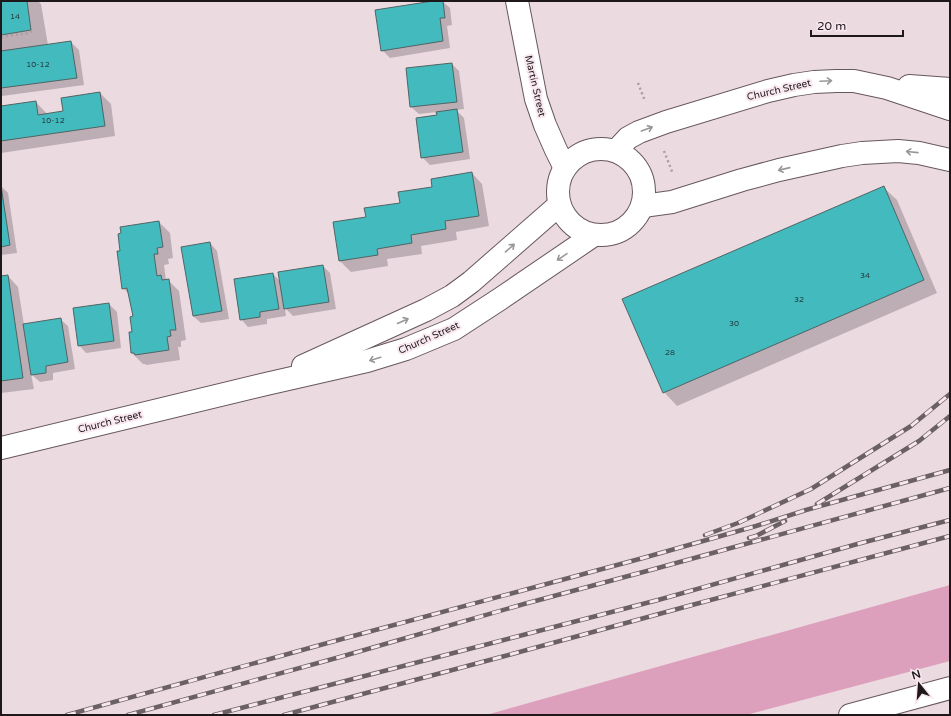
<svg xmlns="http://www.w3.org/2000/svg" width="951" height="716" font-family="'Varela Round',sans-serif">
	<rect width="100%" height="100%" fill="#ecdae1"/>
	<polygon fill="#dda0bc" points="950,585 950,661 746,715 486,715"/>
	<g fill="#0003">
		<polygon points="1,1 38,1 41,4 48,45 71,42 79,50 84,85 2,96 1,96"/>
		<polygon points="439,1 442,1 450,8 452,25 447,26 450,48 390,58 382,50"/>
		<polygon points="452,64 459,71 464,109 456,110 464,118 470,159 430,165 422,157 438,116 437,112 419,114 411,107"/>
		<polygon points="100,93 111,104 115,136 1,153 1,107 36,102 47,114 64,112"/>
		<polygon points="472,173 482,184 489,226 456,232 457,240 421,246 422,254 387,259 388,266 351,272 340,261 367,218 401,203 433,188"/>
		<polygon points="1,186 8,193 17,253 1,255"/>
		<polygon points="883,187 897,200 937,293 677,406 664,392"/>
		<polygon points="159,222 170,233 173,258 168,259 169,264 164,265 166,281 168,280 179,291 186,340 181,341 181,347 178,347 180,360 146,365 145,364 143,364 132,353 134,317 129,294 123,288 121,252"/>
		<polygon points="210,243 217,251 229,319 201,323 193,316"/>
		<polygon points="323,266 330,273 336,309 293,316 285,308 286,316 267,319 267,324 248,327 241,319 273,274 280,281"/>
		<polygon points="8,276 18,287 24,325 60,319 68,326 75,369 53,373 53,380 40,382 31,374 34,389 1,393 1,277"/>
		<polygon points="109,304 117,312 121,348 86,353 79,345"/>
	</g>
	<g fill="#42babe" stroke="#516464">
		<polygon points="1,1 27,1 31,30 1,35"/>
		<polygon points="433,1 443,1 445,18 440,18 443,41 381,51 375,10"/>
		<polygon points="71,41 77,78 1,88 1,51"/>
		<polygon points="452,63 457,102 410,107 406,68"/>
		<polygon points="100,92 105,126 1,141 1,106 36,101 38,115 63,111 61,98"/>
		<polygon points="457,109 463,152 421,158 416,118 437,115 436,112"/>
		<polygon points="472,172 479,216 445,221 446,229 411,235 412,243 377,249 378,255 339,261 333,222 366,217 364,208 400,203 398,192 432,187 431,179"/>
		<polygon points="1,186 10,245 1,247"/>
		<polygon points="884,186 924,280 663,393 622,299"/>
		<polygon points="159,221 163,247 157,248 158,254 154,254 157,276 161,275 162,280 169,279 176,330 170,330 171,336 167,337 169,350 135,355 134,353 131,353 129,332 132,332 130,317 133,316 127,288 122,289 117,251 120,251 118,234 121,233 120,227"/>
		<polygon points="210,242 222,311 193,316 181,247"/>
		<polygon points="323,265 329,302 284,309 278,272"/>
		<polygon points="273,273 279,309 260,312 260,317 240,320 234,279"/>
		<polygon points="8,275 23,378 1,381 1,276"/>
		<polygon points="109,303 114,341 78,346 73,308"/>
		<polygon points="61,318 68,362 46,366 46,373 31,375 23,324"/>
	</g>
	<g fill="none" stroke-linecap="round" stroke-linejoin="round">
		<g stroke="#67575e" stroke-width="24">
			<polyline id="minor" points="517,1 536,99 545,125 556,150 565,168"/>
		</g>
		<g stroke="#67575e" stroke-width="24">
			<g id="major">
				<polyline points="909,86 950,89"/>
				<circle cx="601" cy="192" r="43"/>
				<polyline points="616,151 628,138 639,132 666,122 768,91 794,85 814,82 836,81 854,81 887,88 950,109"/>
				<polyline points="643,206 672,202 742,180 779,170 842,156 862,153 898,151 919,153 950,160"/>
				<polyline points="303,366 426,310 452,296 471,282 559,205"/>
				<polyline points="1,448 266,384 367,361 406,349 454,329 500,299 594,235"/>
				<polyline points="850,715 950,688"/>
			</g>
		</g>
		<g stroke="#ac9da3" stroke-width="2.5" stroke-dasharray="2 3" stroke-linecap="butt">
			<polyline points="1,37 29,33 35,30"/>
			<polyline points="638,83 645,101"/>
			<polyline points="664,151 673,174"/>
		</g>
		<use href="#minor" stroke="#fff" stroke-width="22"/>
		<use href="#major" stroke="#fff" stroke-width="22"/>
		<g stroke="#6b6165" stroke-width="4.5">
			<g id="rail">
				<polyline points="817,504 919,441 950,416"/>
				<polyline points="705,535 738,523 811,489 911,426 950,394"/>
				<polyline points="749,538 756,536 785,521"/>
				<polyline points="67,715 342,639 643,558 756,526 806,510 950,470"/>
				<polyline points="128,715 340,657 524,604 647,571 950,488"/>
				<polyline points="214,715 658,600 861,543 950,520"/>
				<polyline points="284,715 501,657 692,605 950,536"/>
			</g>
		</g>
		<use href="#rail" stroke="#f9e7ef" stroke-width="3" stroke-dasharray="9" stroke-linecap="butt"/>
	</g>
	<defs><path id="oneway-shaft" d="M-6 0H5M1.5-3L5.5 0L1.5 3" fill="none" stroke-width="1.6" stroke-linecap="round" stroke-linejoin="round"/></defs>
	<g stroke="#9a9798">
		<use href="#oneway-shaft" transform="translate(826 81) rotate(-3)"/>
		<use href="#oneway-shaft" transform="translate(647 129) rotate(-20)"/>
		<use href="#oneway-shaft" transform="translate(912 152) rotate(-174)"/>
		<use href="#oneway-shaft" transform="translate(784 169) rotate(167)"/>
		<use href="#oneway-shaft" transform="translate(510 248) rotate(-41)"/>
		<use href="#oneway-shaft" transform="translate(562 257) rotate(146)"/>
		<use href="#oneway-shaft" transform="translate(403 321) rotate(-24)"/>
		<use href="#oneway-shaft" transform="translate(375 359) rotate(163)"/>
	</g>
	<g text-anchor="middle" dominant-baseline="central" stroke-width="4" stroke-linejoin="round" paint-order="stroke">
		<g font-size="8" fill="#274044">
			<text x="15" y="16">14</text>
			<text x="38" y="64">10-12</text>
			<text x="53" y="120">10-12</text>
			<text x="865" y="275">34</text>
			<text x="799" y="299">32</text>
			<text x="734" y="323">30</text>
			<text x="670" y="352">28</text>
		</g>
		<g font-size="10" fill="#1e181b" stroke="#f9e7ef">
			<text transform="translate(535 86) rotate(77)">Martin Street</text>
			<text transform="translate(779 90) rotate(-13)">Church Street</text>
			<text transform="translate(429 338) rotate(-24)">Church Street</text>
			<text transform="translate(110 422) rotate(-14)">Church Street</text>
		</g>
	</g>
	<rect width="951" height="716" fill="none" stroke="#1e181b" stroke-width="4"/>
	<g transform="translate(919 684) rotate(343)" stroke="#f9e7ef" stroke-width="3" paint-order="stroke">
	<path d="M0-3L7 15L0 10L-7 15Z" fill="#1e181b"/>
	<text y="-6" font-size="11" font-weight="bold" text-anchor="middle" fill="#1e181b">N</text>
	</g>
	<path d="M811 30v6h92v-6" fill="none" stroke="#1e181b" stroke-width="2"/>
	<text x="817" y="30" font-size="12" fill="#1e181b" stroke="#f9e7ef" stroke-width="3" paint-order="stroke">20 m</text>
</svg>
